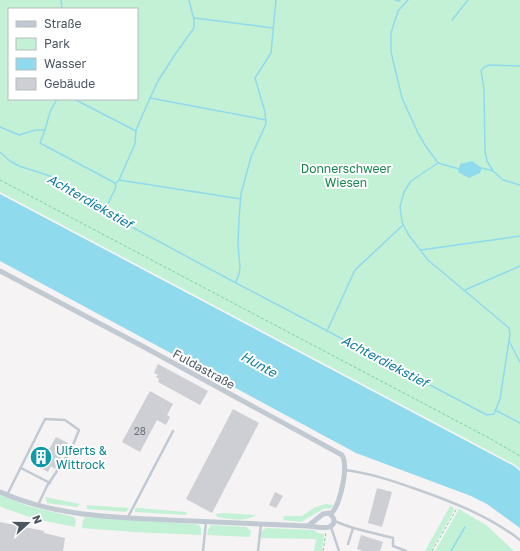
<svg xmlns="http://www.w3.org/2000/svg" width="520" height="551" font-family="'Golos Text',sans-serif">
	<rect width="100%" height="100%" fill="#f5f3f3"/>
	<g fill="#c3f1d5" fill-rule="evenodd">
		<path d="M0,0H520V469L514,464L0,192ZM9,9H137V99H9Z"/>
		<polygon points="0,495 28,506 74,517 76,520 75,527 35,519 4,508 0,506"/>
		<polygon points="45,497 80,504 77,507 47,503"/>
		<polygon points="326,504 334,505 330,509 325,508 301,522 283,520 284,516 302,516 315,507"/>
		<polygon points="87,505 129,508 126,512 87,509"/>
		<polygon points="450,506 454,508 453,512 431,551 425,551"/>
		<polygon points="135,508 139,508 187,512 186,515 135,512"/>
		<polygon points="459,509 486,525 514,551 435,551"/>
		<path d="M223,513L256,515C247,522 228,519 217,517L216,514Z"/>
		<polygon points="85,517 193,524 199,525 201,528 201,535 133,532 82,528 83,520"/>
		<polygon points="211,525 246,527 251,531 250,537 207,535 208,530"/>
		<polygon points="266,528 314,530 318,533 324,534 322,551 314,551 316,539 261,538 261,532"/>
	</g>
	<g fill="#90daee">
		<polygon points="472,161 482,168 480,173 469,178 458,172 460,164"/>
		<polygon points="0,194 514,466 520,471 520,528 487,504 471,496 356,453 0,261"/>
	</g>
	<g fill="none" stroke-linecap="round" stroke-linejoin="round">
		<g stroke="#90daee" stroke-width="1.5">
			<polyline points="61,0 62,9"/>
			<polyline points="395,0 398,1 400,0"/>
			<polyline points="408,0 398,11 391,33 391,52 402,98 418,133 425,145 438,163 459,169"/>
			<polyline points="194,18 273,28"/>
			<polyline points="452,20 468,0"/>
			<polyline points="150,98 158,81 176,53 194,28 194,20 189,0"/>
			<polyline points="74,99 136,131"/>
			<polyline points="0,127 19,135 36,130 45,130 50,112 57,99"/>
			<polyline points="45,130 40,143 115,183 116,187 104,212"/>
			<polyline points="0,152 10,161 19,166 53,177 68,185 80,199 236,283 487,415 494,414 500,399 510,334 509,328 428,260 408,234 402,222 400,207 404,192 411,181 438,163"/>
			<polyline points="482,168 493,171 503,180 520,185"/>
			<polyline points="493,171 487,161 485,151 484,89 481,71 484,67 490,65 519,66 520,65"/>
			<polyline points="119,180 135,144 136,130 150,98 266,120"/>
			<polyline points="116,183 119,180 241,199"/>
			<polyline points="421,250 520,236"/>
			<polyline points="236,282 239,274 240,267 238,245 239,218 241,194 251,157 266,124 265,112 255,78 271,53 276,0"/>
			<polyline points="465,290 520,266"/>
			<polyline points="327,331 355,270 403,225"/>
			<polyline points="509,341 520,362"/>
			<polyline points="495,410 520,423"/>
			<polyline points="451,551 465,527"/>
		</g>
	</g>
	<g fill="#cdcfd5">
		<polygon points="158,364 208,391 200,405 158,382 159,379 156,377 158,375 154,373"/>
		<polygon points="150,391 173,404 167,415 170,417 166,425 157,420 140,452 122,442"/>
		<polygon points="233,409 259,423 212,513 186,499"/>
		<polygon points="56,437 68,443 55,469 51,466 48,472 33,464 41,450 47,453"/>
		<polygon points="377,488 392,492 382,527 368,523"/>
		<polygon points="275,492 283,496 276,508 269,505"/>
		<polygon points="0,522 44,531 44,533 65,538 63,551 0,551"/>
		<polygon points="361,535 383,542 380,551 363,551 357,549"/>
	</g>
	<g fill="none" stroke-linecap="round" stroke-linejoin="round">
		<g stroke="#7ad0a6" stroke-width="1" stroke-dasharray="3 2" stroke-linecap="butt">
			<polyline points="0,180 489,438 520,456"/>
			<polyline points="323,551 326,532"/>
			<polyline points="432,551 457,508"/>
		</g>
		<g stroke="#c1cad2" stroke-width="2.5">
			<polyline points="21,468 50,483"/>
			<path d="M345,470C370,473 393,481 416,489C453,502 489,516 520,540"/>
			<polyline points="7,495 45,419 65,420 79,430 71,450 47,486 38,505"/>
			<polyline points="128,517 173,431"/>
			<polyline points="334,521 353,528 348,544"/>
			<polyline points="331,527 339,551"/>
			<polyline points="353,528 393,538 393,546 406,551"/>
			<polyline points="203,551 206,522"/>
			<polyline points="258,551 261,524"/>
		</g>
		<g stroke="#c1cad2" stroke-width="5">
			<path d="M0,271L144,347L342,455C349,467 340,505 331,514"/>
			<path d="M0,492C54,516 109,517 168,520C214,522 261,524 308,526C315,526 333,532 334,521C334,517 331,515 329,513L323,514L308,526"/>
		</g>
	</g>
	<defs>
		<g id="building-disc" transform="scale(1.15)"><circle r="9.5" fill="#0f9aa8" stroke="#fff"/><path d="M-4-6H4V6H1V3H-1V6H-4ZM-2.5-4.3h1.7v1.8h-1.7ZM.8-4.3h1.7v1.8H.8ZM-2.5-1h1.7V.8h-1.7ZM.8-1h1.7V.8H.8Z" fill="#fff"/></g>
	</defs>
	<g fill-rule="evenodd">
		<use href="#building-disc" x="41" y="457"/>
	</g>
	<g text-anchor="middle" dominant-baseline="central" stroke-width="4" stroke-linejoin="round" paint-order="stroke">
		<g font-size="10" fill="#6b747e">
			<text x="140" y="431">28</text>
		</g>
		<g font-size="12" fill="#17864f" stroke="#fff">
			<text x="346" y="168">Donnerschweer<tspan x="346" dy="14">Wiesen</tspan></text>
		</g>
		<g font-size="12" fill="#4a5661" stroke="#fff">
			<text transform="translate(204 369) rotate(29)">Fuldastraße</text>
		</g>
		<g font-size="12" fill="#0d838f" stroke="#fff" text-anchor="start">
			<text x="56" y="450">Ulferts &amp;<tspan x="56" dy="14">Wittrock</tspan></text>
		</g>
		<g font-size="13" font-style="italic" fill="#0c7c9b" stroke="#fff">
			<text transform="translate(90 201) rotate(30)">Achterdiekstief</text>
			<text transform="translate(385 361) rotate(28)">Achterdiekstief</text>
			<text transform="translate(259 364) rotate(29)">Hunte</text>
		</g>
	</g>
	<rect x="8" y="8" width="130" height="92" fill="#ffffff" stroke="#b7bbc0"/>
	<rect x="16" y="21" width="20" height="6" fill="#c1cad2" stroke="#b7bbc0"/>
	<text x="44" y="28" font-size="12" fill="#4a5661">Straße</text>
	<rect x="16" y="38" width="20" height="12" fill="#c3f1d5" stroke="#b7bbc0"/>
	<text x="44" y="48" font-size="12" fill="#4a5661">Park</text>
	<rect x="16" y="58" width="20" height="12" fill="#90daee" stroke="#b7bbc0"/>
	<text x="44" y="68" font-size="12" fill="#4a5661">Wasser</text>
	<rect x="16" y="78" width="20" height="12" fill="#cdcfd5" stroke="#b7bbc0"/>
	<text x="44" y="88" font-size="12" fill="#4a5661">Gebäude</text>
	<g transform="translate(28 523) rotate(69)" stroke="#ffffff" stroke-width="3" paint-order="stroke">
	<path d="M0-3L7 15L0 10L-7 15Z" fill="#4a5661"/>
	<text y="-6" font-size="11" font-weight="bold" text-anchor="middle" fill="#4a5661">N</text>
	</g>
</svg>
